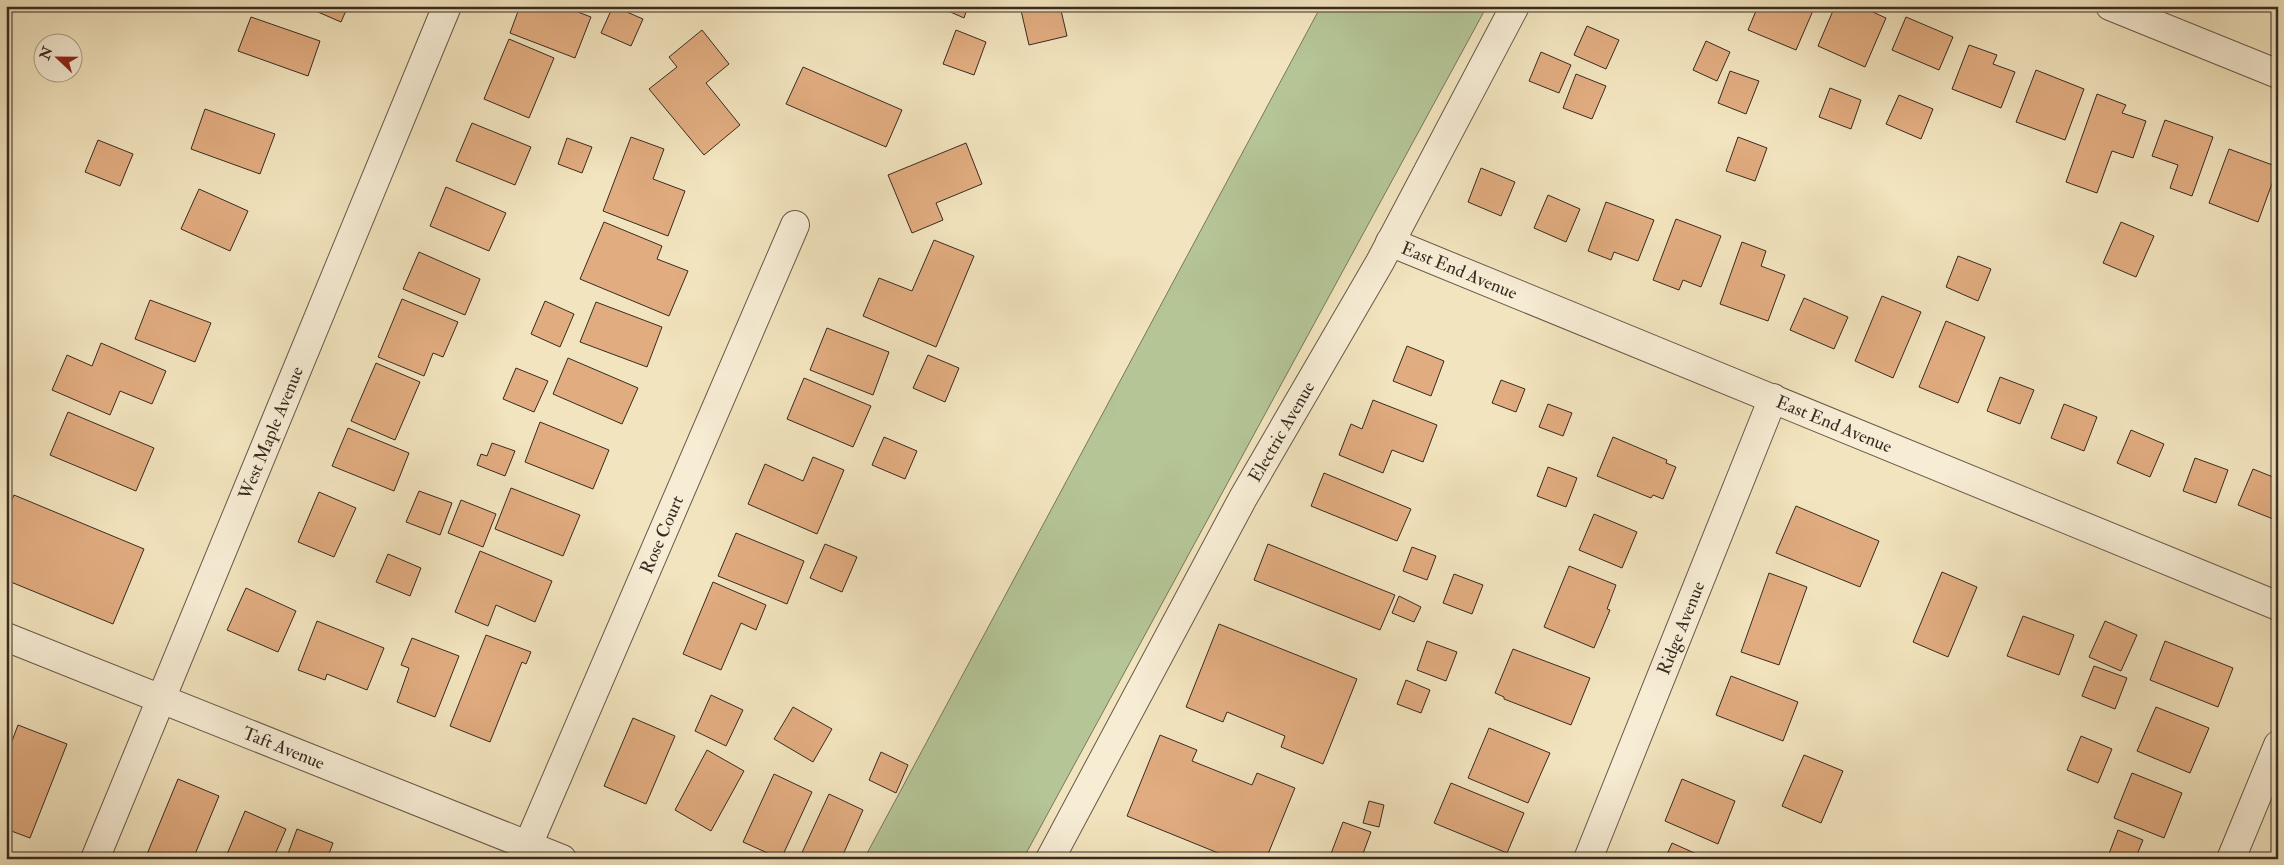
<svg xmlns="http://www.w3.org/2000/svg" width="2284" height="865" font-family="'IM FELL Double Pica',serif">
	<rect width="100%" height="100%" fill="#f2e4be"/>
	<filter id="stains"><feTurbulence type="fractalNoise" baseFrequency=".004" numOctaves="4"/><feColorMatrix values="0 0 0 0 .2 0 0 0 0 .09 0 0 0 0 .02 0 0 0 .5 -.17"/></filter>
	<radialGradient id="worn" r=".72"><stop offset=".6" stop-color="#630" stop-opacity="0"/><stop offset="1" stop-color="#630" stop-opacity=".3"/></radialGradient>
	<polygon fill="#b5c596" stroke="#76785c" points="1321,6 1487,6 1023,859 864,859"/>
	<g fill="#e1ac80" stroke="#382b22">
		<polygon points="304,6 348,6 341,22"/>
		<polygon points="520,6 562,6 591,17 575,58 510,33"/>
		<polygon points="613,6 643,19 631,46 601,33"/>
		<polygon points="937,6 968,6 964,18"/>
		<polygon points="1020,6 1060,6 1067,36 1029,45"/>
		<polygon points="1758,6 1815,6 1796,50 1748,30"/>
		<polygon points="1835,6 1867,6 1866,9 1886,18 1865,67 1818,46"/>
		<polygon points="251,17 320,41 308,76 238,51"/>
		<polygon points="1906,17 1953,37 1939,70 1892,50"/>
		<polygon points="1587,26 1619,40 1606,69 1574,55"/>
		<polygon points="702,30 729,64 706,83 740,125 704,155 649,89 677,67 669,57"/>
		<polygon points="956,30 986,42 974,75 943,64"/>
		<polygon points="509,39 554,58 529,118 484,99"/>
		<polygon points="1706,41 1730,52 1717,81 1693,70"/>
		<polygon points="1969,45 1997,55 1993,64 2015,72 2001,108 1952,89"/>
		<polygon points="1541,52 1571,65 1559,93 1529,81"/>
		<polygon points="803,67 902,110 886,147 786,104"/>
		<polygon points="2036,70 2084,89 2065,140 2016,122"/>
		<polygon points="1730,71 1759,81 1746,114 1718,103"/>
		<polygon points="1576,74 1606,86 1592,119 1563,108"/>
		<polygon points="1830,88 1861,100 1851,129 1819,117"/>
		<polygon points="2097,94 2126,105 2122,113 2146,121 2133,158 2112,151 2097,193 2066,182"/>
		<polygon points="1899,95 1933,109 1921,139 1886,124"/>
		<polygon points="205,109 275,134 260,174 191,149"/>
		<polygon points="2165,120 2213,137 2192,196 2170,188 2178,165 2152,156"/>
		<polygon points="472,123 531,147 515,185 456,161"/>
		<polygon points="631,137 664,149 653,179 685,191 668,236 603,211"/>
		<polygon points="1738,137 1767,148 1755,181 1726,171"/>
		<polygon points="567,138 592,147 582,173 558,164"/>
		<polygon points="98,140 133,154 120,186 85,172"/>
		<polygon points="966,143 982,184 936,203 943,220 912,233 888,175"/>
		<polygon points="2229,149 2278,167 2258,222 2209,203"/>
		<polygon points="1481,168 1515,182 1501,216 1468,202"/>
		<polygon points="446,187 506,213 489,251 430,226"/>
		<polygon points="199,189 248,211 230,251 181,229"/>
		<polygon points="1548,195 1580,209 1566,242 1534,228"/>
		<polygon points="1606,202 1654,220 1638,261 1614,252 1611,260 1588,251"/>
		<polygon points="1676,219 1721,236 1701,287 1683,280 1679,290 1653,280"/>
		<polygon points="604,222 662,246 657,259 688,271 669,316 580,279"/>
		<polygon points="2121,222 2154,236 2136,277 2103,263"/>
		<polygon points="934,240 974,256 936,347 863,316 879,278 912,291"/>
		<polygon points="1742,242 1766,251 1761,266 1785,275 1768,321 1720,304"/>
		<polygon points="419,252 480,279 465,315 403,289"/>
		<polygon points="1958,256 1991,269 1978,301 1946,287"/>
		<polygon points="1882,296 1921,312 1893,378 1855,361"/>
		<polygon points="1804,298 1848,317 1834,349 1790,330"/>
		<polygon points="402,299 458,322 443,357 433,353 424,376 378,357"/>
		<polygon points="150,300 211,323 195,362 135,339"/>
		<polygon points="545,301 574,314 560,347 531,334"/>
		<polygon points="596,302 662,327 647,367 580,342"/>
		<polygon points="1946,321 1985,337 1958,403 1919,387"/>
		<polygon points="827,328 889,352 873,395 810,370"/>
		<polygon points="101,343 166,371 152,404 120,391 110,415 52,390 67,355 92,366"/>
		<polygon points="1407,346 1444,361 1431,396 1393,381"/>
		<polygon points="928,355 959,368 945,402 913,388"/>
		<polygon points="568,358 638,388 622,424 553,394"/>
		<polygon points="376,363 420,382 395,440 351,421"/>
		<polygon points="516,368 548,381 534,412 503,399"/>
		<polygon points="2000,377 2034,390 2020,424 1987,411"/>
		<polygon points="804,378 871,406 853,447 787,419"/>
		<polygon points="1501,380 1525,389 1516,412 1492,403"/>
		<polygon points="1373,400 1437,425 1423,462 1392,450 1383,473 1339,455 1351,424 1362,429"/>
		<polygon points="1548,404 1572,413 1563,436 1539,427"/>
		<polygon points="2064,404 2097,417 2084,451 2051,438"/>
		<polygon points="68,412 154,448 136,491 50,455"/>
		<polygon points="540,422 609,450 593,489 525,462"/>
		<polygon points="348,428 409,453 394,491 332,466"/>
		<polygon points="2131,430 2164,444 2150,477 2117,463"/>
		<polygon points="884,437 917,451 905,479 872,465"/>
		<polygon points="1613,437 1667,460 1666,463 1676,467 1663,499 1653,495 1651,498 1597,476"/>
		<polygon points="492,443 515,451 505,476 477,465 481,454 487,456"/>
		<polygon points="813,457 844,470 817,534 748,504 765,464 803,481"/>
		<polygon points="2195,458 2228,470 2216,503 2183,491"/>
		<polygon points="1548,467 1577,478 1566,507 1537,496"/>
		<polygon points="2253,469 2278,479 2278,521 2238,505"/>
		<polygon points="1324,473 1411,509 1397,541 1311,506"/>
		<polygon points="511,488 580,515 563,556 495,529"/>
		<polygon points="419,491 452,503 440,535 406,522"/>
		<polygon points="319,492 356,508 334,557 298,542"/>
		<polygon points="14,495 144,549 113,624 6,580 6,512"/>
		<polygon points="461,500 496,514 483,547 448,533"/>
		<polygon points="1796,506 1879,541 1860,587 1776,553"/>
		<polygon points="1594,514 1637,532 1622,568 1579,550"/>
		<polygon points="736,533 804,561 787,604 718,576"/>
		<polygon points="825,544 857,557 842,592 810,578"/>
		<polygon points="1268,544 1395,595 1380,630 1254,580"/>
		<polygon points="1412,547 1436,556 1427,580 1403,571"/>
		<polygon points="480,551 552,581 535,622 496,605 488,626 455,612"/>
		<polygon points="388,554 421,568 410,596 376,582"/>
		<polygon points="1569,566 1616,585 1607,609 1610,610 1594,648 1544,627"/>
		<polygon points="1942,572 1977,587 1948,657 1913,642"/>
		<polygon points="1769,573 1807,587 1779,665 1741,652"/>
		<polygon points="1454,574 1483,585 1472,614 1443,603"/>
		<polygon points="713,582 766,605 756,630 741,623 721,670 683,654"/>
		<polygon points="246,588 296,611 278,652 227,630"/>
		<polygon points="1399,596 1421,607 1414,622 1392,613"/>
		<polygon points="2023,616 2074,635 2059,675 2007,656"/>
		<polygon points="317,621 384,648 367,690 327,674 325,680 298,670"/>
		<polygon points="2105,621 2137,635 2121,671 2089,657"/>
		<polygon points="1219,624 1357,679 1323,764 1281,747 1285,736 1227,712 1223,722 1186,707"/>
		<polygon points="486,635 531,652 526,664 522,662 490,742 450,726"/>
		<polygon points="412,638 459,656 435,717 397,702 409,668 401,665"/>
		<polygon points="1427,641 1457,652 1446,681 1417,670"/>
		<polygon points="2165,641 2233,668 2218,707 2150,680"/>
		<polygon points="1513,649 1590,678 1571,725 1504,699 1504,697 1495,693"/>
		<polygon points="2094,666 2127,678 2115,709 2082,696"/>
		<polygon points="1731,676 1798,702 1783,741 1716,715"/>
		<polygon points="1406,680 1430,690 1421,713 1397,704"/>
		<polygon points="711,695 743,710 726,746 695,731"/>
		<polygon points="793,707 832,729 813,762 774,739"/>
		<polygon points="2156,707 2209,728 2190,773 2137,751"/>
		<polygon points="633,718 675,736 646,804 604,786"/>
		<polygon points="18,725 67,744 30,838 6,829 8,797 6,796 6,757"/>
		<polygon points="1489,728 1550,753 1528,803 1468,778"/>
		<polygon points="1160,735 1197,750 1192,761 1252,785 1257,773 1295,788 1266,859 1233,859 1127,816"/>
		<polygon points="2081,736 2112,749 2098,783 2067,770"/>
		<polygon points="707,750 744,771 711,831 675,810"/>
		<polygon points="881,752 908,765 896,793 869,780"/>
		<polygon points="1804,755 1843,771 1821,823 1782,806"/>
		<polygon points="2132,773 2182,793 2164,838 2114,818"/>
		<polygon points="774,774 812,792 781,859 743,842"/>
		<polygon points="178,779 219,796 193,859 145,859"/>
		<polygon points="1682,779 1735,801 1718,844 1665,821"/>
		<polygon points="1451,783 1524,813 1507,853 1434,823"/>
		<polygon points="829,794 863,810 841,859 799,859"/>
		<polygon points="1369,801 1384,805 1379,827 1363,823"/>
		<polygon points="245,811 286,829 273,859 225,859"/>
		<polygon points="1343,822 1371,832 1361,859 1329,859"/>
		<polygon points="297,829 333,843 327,859 286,859"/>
		<polygon points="2118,830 2143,840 2136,857 2140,859 2107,859"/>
		<polygon points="1672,843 1708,859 1665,859"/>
	</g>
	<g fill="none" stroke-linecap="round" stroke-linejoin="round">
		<g stroke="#665949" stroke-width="30">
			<g id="minor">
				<polyline points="2110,6 2278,74"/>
				<path id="s1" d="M1390,242L2278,606"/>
				<path id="s2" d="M6,637L562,859"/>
				<path id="s3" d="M528,845L795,225"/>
				<path id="s4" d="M95,859L447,6"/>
				<path id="s5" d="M1050,859L1243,498L1380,262L1515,6"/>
				<path id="s6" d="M1588,859L1773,398"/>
				<polyline points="2231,859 2278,745"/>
			</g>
		</g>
		<use href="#minor" stroke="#f7edd5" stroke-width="28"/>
	</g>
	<g text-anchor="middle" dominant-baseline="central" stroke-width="4.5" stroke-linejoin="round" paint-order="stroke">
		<g font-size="18" fill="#382b22" stroke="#f7edd5">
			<text stroke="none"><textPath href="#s1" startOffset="75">East End Avenue</textPath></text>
			<text stroke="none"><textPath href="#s1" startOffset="480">East End Avenue</textPath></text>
			<text stroke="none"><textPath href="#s4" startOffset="461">West Maple Avenue</textPath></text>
			<text stroke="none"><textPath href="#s5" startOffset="486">Electric Avenue</textPath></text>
			<text stroke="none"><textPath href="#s3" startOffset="338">Rose Court</textPath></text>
			<text stroke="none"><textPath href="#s6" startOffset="249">Ridge Avenue</textPath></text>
			<text stroke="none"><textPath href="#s2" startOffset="299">Taft Avenue</textPath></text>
		</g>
	</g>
	<rect width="2284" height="865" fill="none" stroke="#f2e4be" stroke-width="25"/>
	<rect x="8" y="8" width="2269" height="850" fill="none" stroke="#382b22" stroke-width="2.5"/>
	<rect x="12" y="12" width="2259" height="840" fill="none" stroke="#382b22"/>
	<g transform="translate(58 58) rotate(292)"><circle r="24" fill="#f7edd5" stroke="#ab9f8d"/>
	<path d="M0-4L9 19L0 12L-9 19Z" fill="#8f2418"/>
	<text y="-8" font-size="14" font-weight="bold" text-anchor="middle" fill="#382b22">N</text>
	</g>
	<rect width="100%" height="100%" filter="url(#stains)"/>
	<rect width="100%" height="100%" fill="url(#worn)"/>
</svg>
